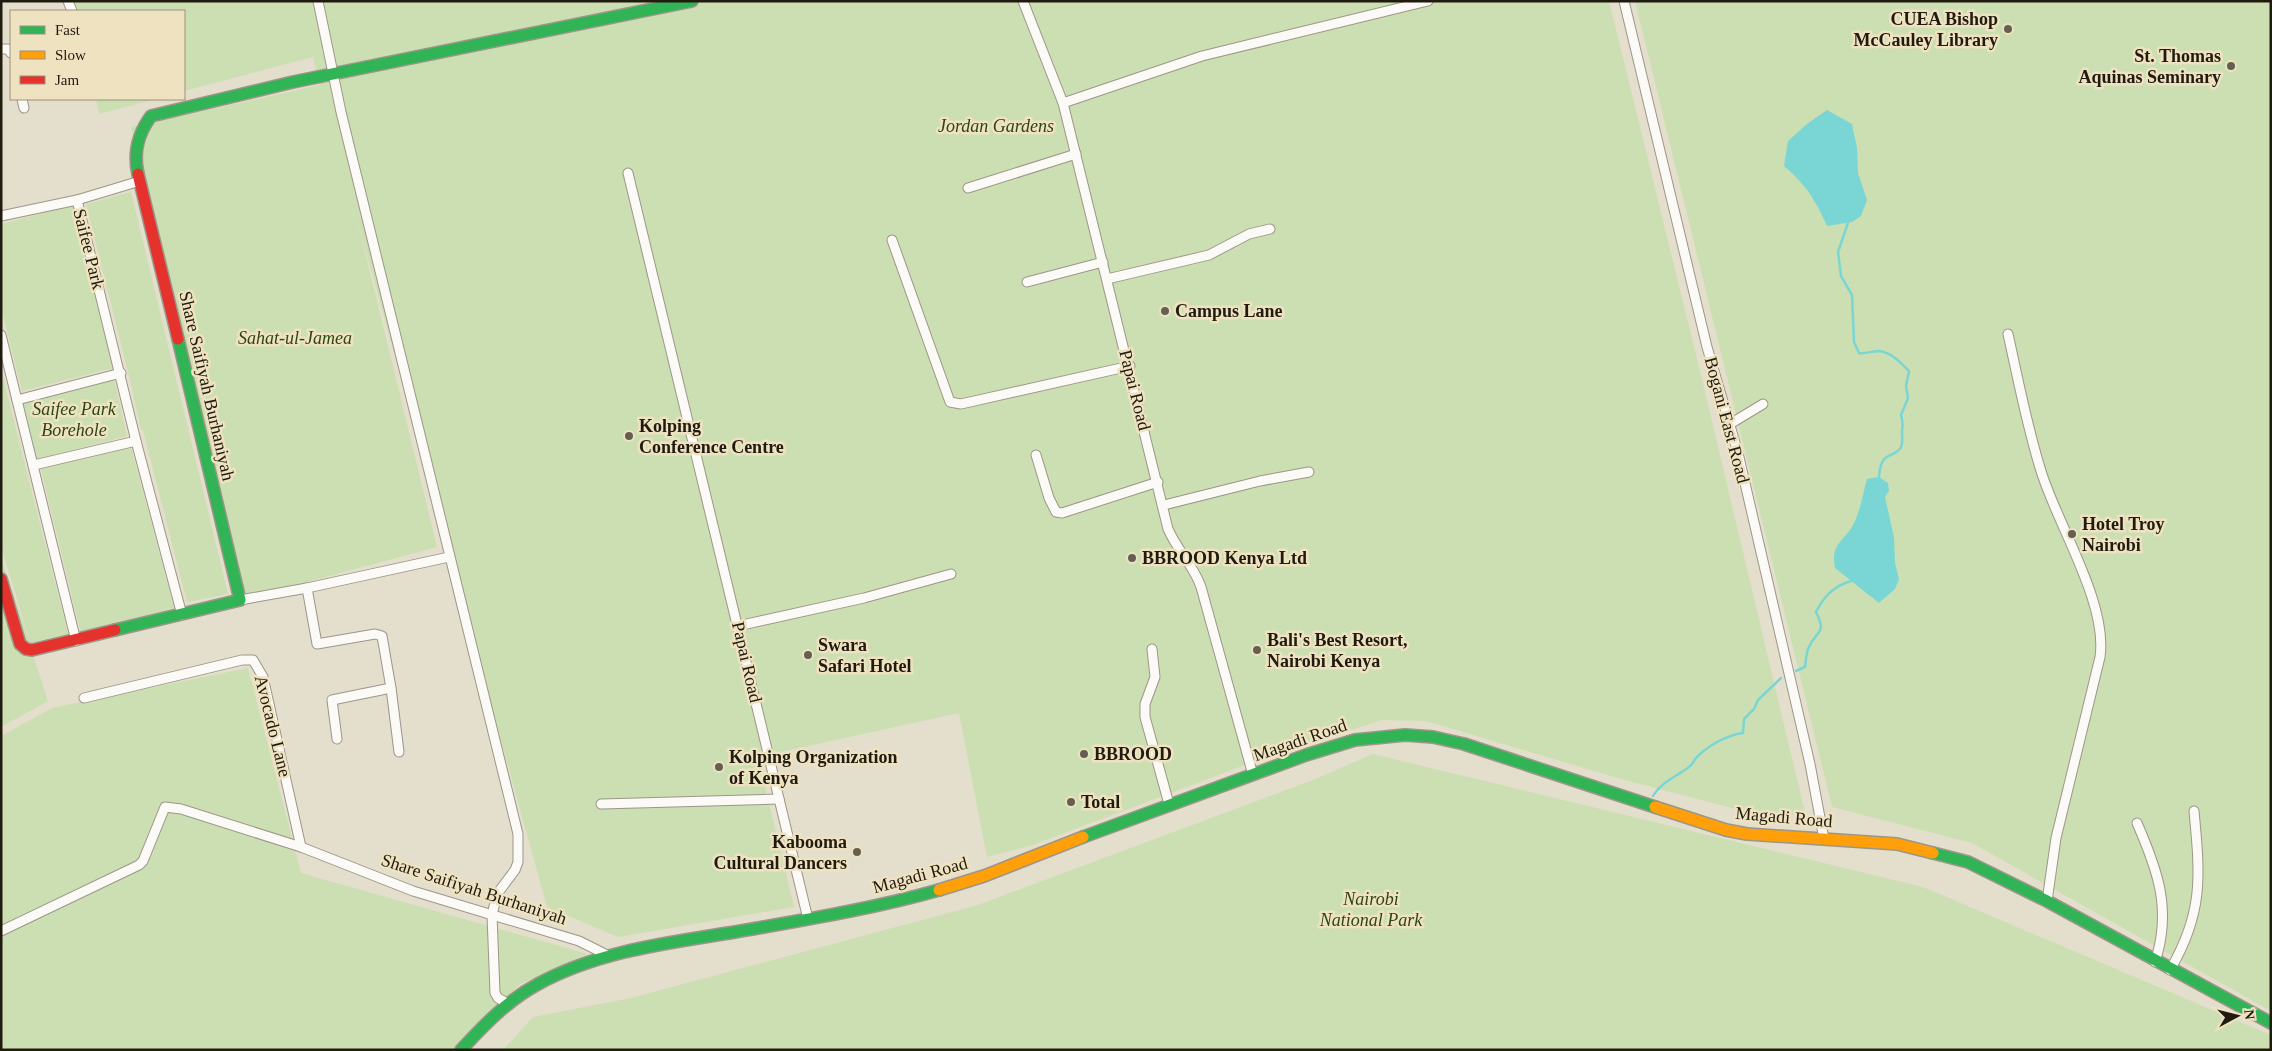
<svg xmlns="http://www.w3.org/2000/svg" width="2272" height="1051" font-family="Georgia,serif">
	<rect width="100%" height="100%" fill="#e4decc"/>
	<g fill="#ccdfb2">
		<polygon points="72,1 1609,1 1701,375 1805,813 1770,818 1621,779 1426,721 1382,720 1266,757 1030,846 987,857 959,713 758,757 794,907 618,937 547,907 357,219 437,547 240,600 131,127 320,85 313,57 184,91 184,11 74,11"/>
		<polygon points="1635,1 2271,1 2271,1011 1972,843 1832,807"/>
		<polygon points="96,99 156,99 99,114"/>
		<polygon points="131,192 228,594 187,602 143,430 141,430 131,384 86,204"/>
		<polygon points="74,205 113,368 22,391 1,307 1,224"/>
		<polygon points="1,370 68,634 29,643 48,701 1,727 1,558 30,642 1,546"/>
		<polygon points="114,378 127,436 35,460 20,402"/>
		<polygon points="131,446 174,608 81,634 41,469"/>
		<polygon points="248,668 301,873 588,954 520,984 457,1050 1,1050 1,736 52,708"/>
		<polygon points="1373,754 1923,887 2271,1035 2271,1050 503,1050 533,1017 631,998 978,905 1313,780"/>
	</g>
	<g fill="#7ad6d4">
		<path d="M1827,110L1852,124L1857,148L1858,173L1867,200L1861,216L1852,222L1827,226C1815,199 1806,185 1784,166L1788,141L1807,124Z"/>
		<path d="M1879,477L1888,483L1889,491L1885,497L1894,537L1895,563L1899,579L1895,589L1879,603L1835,568C1830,541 1846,542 1855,521C1861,508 1863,493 1867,479Z"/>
	</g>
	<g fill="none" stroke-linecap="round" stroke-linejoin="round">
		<g stroke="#7ad6d4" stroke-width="2.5">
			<path d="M1848,223L1838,252L1841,276L1852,295L1854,342L1859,353C1866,354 1872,351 1879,351C1891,352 1901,363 1909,371L1906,386L1908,398L1901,415C1903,421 1903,425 1902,431C1902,436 1903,443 1901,447C1894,460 1881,448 1879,477"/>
			<path d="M1796,671L1805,667C1806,661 1806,652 1809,647C1817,629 1827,635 1816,612C1824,596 1834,586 1851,581"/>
			<path d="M1653,796C1661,782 1676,777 1689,767C1692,765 1693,762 1696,758C1707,746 1727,735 1743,733L1744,719L1754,709L1758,700L1781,678"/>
		</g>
		<g stroke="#9c9689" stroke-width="11">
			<g id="street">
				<polyline points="68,1 72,11"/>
				<polyline points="318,1 341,112 518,834 518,862 515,870 497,894 492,915 495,993 498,998 507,1003"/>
				<path d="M1023,1L1063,103L1168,529C1177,550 1194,566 1201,587L1253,775"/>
				<polyline points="1624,1 1707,347 1738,453 1810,764 1824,839"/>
				<polyline points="1,49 8,49 11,53"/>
				<polyline points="22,99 24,108"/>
				<polyline points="1063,103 1202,56 1428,1"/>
				<polyline points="628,173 808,919"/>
				<polyline points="968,188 1076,154"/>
				<polyline points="77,200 140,181"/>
				<polyline points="1,216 77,200 136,441 182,615"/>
				<polyline points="892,240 950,402 961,404 1130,366"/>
				<polyline points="1107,279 1209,255 1249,234 1270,229"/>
				<polyline points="1027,282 1103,262"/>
				<path d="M2008,334C2018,379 2027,427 2041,471C2057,524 2108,603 2100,657L2056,838L2047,901"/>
				<polyline points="1,335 76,641"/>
				<polyline points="17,400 121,373"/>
				<polyline points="1730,424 1763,404"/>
				<polyline points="1036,455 1049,498 1056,512 1062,513 1158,482"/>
				<polyline points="34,465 136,441"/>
				<polyline points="1164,505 1260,481 1309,472"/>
				<polyline points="307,588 449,557"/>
				<polyline points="240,600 307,588 317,644 375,634 382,636 391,688 332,700 337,739"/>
				<polyline points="738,626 864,598 951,574"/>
				<polyline points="1152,649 1155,677 1145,704 1145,717 1169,804"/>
				<polyline points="391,688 399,752"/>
				<polyline points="84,698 242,660 253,660 263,677 301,847"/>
				<polyline points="601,804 779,799"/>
				<path d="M2137,823C2158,871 2172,910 2155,962"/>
				<polyline points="1,931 139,865 143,861 165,807 181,809 301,847 413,891 579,941 607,955"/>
				<path d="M2170,970C2204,912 2200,875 2194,811"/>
			</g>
		</g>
		<g stroke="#9c9689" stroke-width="14">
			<g id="fast">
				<path d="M138,174C133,152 138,134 151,116L293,82L692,1"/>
				<polyline points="115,630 240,600 178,339"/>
				<polyline points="1083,837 1306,755 1355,740 1405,735 1433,737 1464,744 1655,807"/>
				<polyline points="1933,853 1968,862 2047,901 2271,1023"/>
				<path d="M461,1050C484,1025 508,1000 538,984C598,951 668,943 735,932C803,920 872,909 939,890"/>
			</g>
		</g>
		<g stroke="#9c9689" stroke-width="14">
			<g id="slow">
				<polyline points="1655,807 1726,830 1747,834 1897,844 1933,853"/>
				<polyline points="939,890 984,876 1083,837"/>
			</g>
		</g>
		<g stroke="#9c9689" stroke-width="14">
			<g id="jam">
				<polyline points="138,174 178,339"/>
				<polyline points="1,579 20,644 26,649 32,650 115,630"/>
			</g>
		</g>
		<use href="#street" stroke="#fbfaf7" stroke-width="9"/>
		<use href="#fast" stroke="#30b455" stroke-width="11"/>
		<use href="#slow" stroke="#ff9f0a" stroke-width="11"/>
		<use href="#jam" stroke="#e5322d" stroke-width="11"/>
	</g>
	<g fill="#655f51" stroke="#efe2c1" stroke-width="2">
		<circle cx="2008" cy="29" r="5"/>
		<circle cx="2231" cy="66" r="5"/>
		<circle cx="1165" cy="311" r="5"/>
		<circle cx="629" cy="436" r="5"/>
		<circle cx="2072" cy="534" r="5"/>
		<circle cx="1132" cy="558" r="5"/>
		<circle cx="1257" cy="650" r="5"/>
		<circle cx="808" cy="655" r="5"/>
		<circle cx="1084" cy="754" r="5"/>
		<circle cx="719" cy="767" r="5"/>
		<circle cx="1071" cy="802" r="5"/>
		<circle cx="857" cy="852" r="5"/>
	</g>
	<g text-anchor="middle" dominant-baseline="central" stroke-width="5" stroke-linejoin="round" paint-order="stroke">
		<g font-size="18" font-weight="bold" fill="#201b0f" stroke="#efe2c1" text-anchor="start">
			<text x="1998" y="19" text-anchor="end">CUEA Bishop<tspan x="1998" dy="21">McCauley Library</tspan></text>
			<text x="2221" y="56" text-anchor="end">St. Thomas<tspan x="2221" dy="21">Aquinas Seminary</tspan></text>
			<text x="1175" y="311">Campus Lane</text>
			<text x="639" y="426">Kolping<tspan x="639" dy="21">Conference Centre</tspan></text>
			<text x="2082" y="524">Hotel Troy<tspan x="2082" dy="21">Nairobi</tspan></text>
			<text x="1142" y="558">BBROOD Kenya Ltd</text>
			<text x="1267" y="640">Bali's Best Resort,<tspan x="1267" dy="21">Nairobi Kenya</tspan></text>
			<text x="818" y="645">Swara<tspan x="818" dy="21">Safari Hotel</tspan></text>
			<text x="1094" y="754">BBROOD</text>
			<text x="729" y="757">Kolping Organization<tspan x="729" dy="21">of Kenya</tspan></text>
			<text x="1081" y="802">Total</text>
			<text x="847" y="842" text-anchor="end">Kabooma<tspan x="847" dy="21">Cultural Dancers</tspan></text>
		</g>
		<g font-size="18" font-style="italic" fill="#2b4711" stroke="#efe2c1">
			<text x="996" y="126">Jordan Gardens</text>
			<text x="295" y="338">Sahat-ul-Jamea</text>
			<text x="74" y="409">Saifee Park<tspan x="74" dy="21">Borehole</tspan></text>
			<text x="1371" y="899">Nairobi<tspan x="1371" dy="21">National Park</tspan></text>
		</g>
		<g font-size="18" fill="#201b0f" stroke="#efe2c1">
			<text transform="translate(89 249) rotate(76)">Saifee Park</text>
			<text transform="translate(207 386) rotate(77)">Share Saifiyah Burhaniyah</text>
			<text transform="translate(1135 390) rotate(76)">Papai Road</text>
			<text transform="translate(1727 420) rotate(75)">Bogani East Road</text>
			<text transform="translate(747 662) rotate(77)">Papai Road</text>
			<text transform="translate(273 726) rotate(76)">Avocado Lane</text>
			<text transform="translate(1300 740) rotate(-19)">Magadi Road</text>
			<text transform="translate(1784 817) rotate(5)">Magadi Road</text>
			<text transform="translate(920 875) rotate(-15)">Magadi Road</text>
			<text transform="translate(474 889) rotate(18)">Share Saifiyah Burhaniyah</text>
		</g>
	</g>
	<rect width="2272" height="1051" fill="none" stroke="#201b0f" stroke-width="5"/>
	<rect x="10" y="10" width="175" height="90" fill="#efe2c1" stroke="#9c927a"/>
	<rect x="20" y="26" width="25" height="8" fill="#30b455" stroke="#9c927a"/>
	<text x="55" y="35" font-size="15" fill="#201b0f">Fast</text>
	<rect x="20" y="51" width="25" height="8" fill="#ff9f0a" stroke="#9c927a"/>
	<text x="55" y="60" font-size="15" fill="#201b0f">Slow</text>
	<rect x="20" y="76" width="25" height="8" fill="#e5322d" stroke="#9c927a"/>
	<text x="55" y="85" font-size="15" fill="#201b0f">Jam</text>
	<g transform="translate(2237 1016) rotate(83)" stroke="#efe2c1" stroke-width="4" paint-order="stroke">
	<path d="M0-4L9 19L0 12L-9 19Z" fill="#201b0f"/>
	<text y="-8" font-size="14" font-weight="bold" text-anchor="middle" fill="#201b0f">N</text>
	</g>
</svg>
